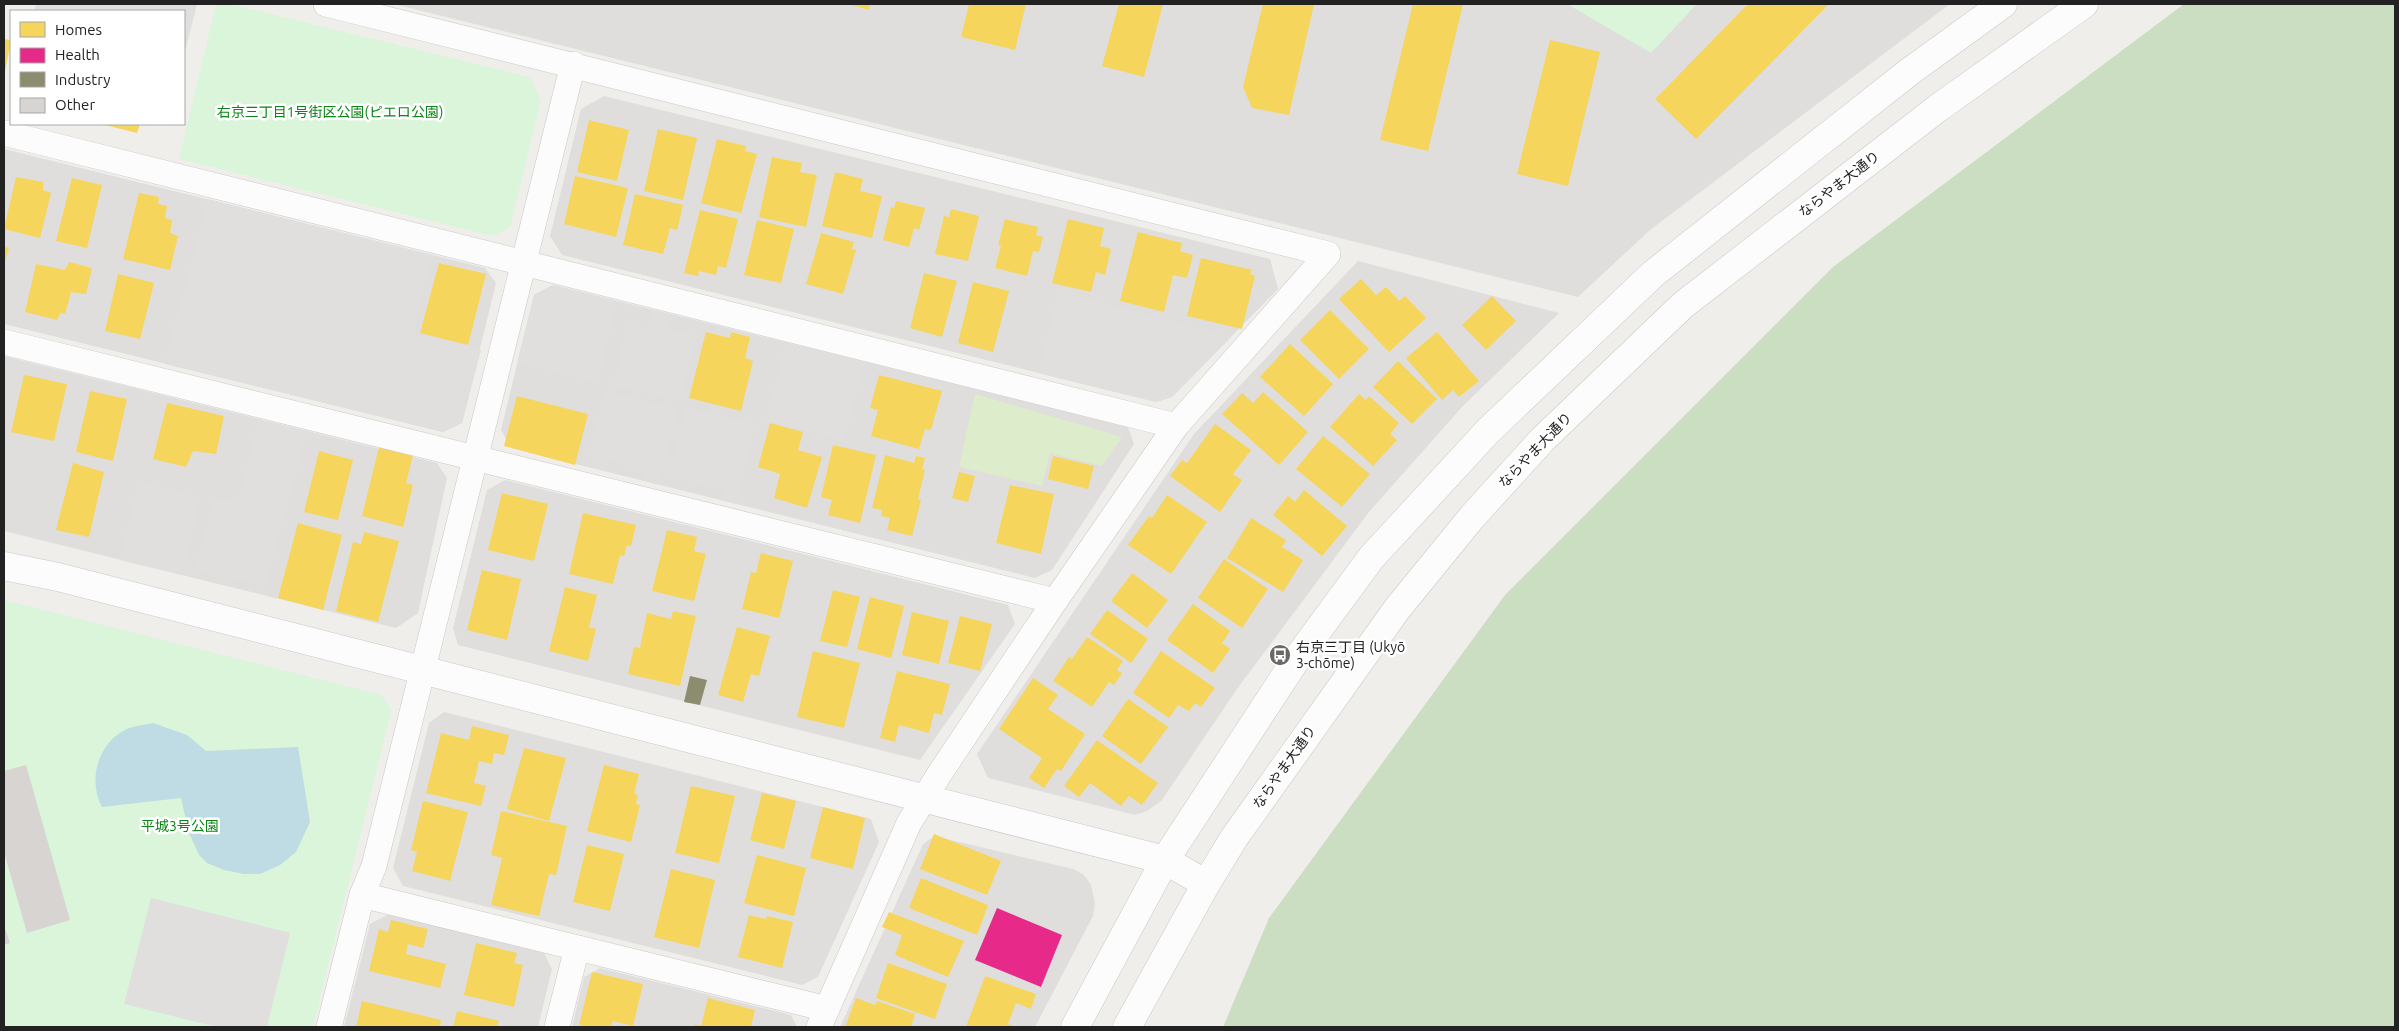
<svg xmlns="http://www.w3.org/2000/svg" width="2399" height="1031" font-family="Ubuntu,'Noto Sans JP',sans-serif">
	<rect width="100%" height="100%" fill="#f0eeeb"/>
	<g fill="#dfdedc">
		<polygon points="394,4 1950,4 1650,230 1578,297"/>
		<polygon points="604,96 1270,259 1278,289 1172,397 1156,402 562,255 550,236 581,109"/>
		<polygon points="4,149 485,268 496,283 462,423 443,432 4,324"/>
		<polygon points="1358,261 1559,313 1462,407 1369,512 1237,689 1162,800 1147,811 1135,815 988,778 977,754 1194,434"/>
		<polygon points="553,285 1128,427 1134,444 1052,570 1035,578 511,448 501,430 534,295"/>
		<polygon points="4,356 437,463 447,478 418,613 396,628 4,531"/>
		<polygon points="505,480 1008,605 1015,624 920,760 458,645 453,628 487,490"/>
		<polygon points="444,712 871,819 879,842 818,977 802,985 403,886 393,868 429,723"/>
		<polygon points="934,836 1073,869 1084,875 1091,885 1095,903 1093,916 1035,1027 840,1027 923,844"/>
		<polygon points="389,914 544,953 552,969 538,1027 344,1027 370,924"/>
		<polygon points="600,968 791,1015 797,1027 572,1027 584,977"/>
	</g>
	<polygon fill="#ddeccb" points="975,394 1122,437 1102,466 1050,453 1042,486 959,467"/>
	<polygon fill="#cbdec1" points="2184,4 2395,4 2395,1027 1223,1027 1269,918 1505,595 1833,267"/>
	<g fill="#daf5da">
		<polygon points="216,4 230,4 530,77 541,101 510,227 493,236 179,159"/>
		<polygon points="1567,4 1697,4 1651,53"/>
		<polygon points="4,600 382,695 391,711 313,1027 4,1027"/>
	</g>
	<g fill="#e0dfde">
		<polygon points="36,4 197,4 184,56 184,11 34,11"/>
		<polygon points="208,199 432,255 412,333 481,350 462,423 443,432 165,364"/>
		<polygon points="553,285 617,301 598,382 517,363 534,295"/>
		<polygon points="1058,292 1231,337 1172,397 1156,402 1038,373"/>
		<polygon points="652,310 669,314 666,329 695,336 680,401 613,385 627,324 647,329"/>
		<polygon points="786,343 864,362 844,440 765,421"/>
		<polygon points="605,391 678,409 660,485 642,480 645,469 589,455"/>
		<polygon points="685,408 755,424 736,504 722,500 724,490 669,477"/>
		<polygon points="258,419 307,431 266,586 195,570 214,498 239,503"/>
		<polygon points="139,482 201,497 182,575 120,560"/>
		<polygon points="151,898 290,933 267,1027 217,1027 124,1004"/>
	</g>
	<path fill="#bfdbe3" d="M153,723L187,735L206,751L298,747L310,822L296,852L280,865L260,874H244L224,870L207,863L199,855L189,833L181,798L102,807C88,781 97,746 123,731C131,726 144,725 153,723Z"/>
	<g fill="#f6d55c">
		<polygon points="848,4 870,4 869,10"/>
		<polygon points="969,4 1026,4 1015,50 961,37"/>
		<polygon points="1119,4 1163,4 1144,77 1102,66"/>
		<polygon points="1263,4 1314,4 1289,115 1252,108 1243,87"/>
		<polygon points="1413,4 1463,4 1428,151 1380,140"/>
		<polygon points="1748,4 1829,4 1696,139 1655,99"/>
		<polygon points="4,39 11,40 5,72 4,72"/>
		<polygon points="1550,40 1600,52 1568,186 1517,174"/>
		<polygon points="589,120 629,130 617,181 577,172"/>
		<polygon points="101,124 140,124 137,133"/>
		<polygon points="658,129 697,138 683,200 644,191"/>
		<polygon points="717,139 746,146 745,151 757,154 741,213 701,203"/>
		<polygon points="772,157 802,163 800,172 817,175 806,227 759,217"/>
		<polygon points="835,172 863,179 860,191 882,196 872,238 822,226"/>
		<polygon points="575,176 628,188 616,237 564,224"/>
		<polygon points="16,177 43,182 43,190 51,193 40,238 4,229"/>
		<polygon points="72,178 102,185 87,248 56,241"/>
		<polygon points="139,193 159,197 158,204 167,206 165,218 172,220 170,233 178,236 170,270 123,259"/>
		<polygon points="635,194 683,205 677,230 670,228 663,254 623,245"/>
		<polygon points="896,201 925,208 919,230 914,228 909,247 883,240 891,207 894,208"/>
		<polygon points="951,209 979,216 968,261 935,254 944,216 949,217"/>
		<polygon points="700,210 738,219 726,268 718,266 716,275 699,271 698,276 684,273"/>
		<polygon points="1005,219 1038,227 1036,235 1043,237 1039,252 1033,251 1027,276 995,268 1001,246 998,245"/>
		<polygon points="1068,219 1104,228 1100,246 1111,249 1105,275 1096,272 1091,292 1052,283"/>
		<polygon points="757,220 794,229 781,283 744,275"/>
		<polygon points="1138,232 1182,243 1180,251 1193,255 1187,278 1173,275 1164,312 1120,301"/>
		<polygon points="821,233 854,242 852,249 856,250 843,294 806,284"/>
		<polygon points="4,247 9,248 4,265"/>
		<polygon points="1201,258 1252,270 1250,274 1255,276 1242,329 1187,316"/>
		<polygon points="69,262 92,268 86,294 71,292 65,314 60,313 57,320 25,312 36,264 65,270"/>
		<polygon points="439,263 486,274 468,345 420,333"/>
		<polygon points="924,273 957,281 942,337 910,328"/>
		<polygon points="118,274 154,283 140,339 105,331"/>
		<polygon points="1361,279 1376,295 1386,287 1399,301 1405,296 1426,318 1389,352 1339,299"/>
		<polygon points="973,282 1009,291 993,352 958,343"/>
		<polygon points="1492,296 1516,321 1486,350 1462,325"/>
		<polygon points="1330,310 1369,349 1339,379 1300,340"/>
		<polygon points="706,332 730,338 731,332 750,337 745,358 753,361 741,411 689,398"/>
		<polygon points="1437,332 1479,381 1459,397 1453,390 1442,400 1406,358"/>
		<polygon points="1290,344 1333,384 1304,416 1260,377"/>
		<polygon points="1398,361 1437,399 1412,424 1373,387"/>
		<polygon points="24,375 67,384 54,441 11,432"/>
		<polygon points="879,375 942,391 931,430 925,429 919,449 871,436 878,410 870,408"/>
		<polygon points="90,391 127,399 113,461 76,452"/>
		<polygon points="1263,392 1308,432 1279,465 1222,414 1242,393 1253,403"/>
		<polygon points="1359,394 1366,400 1369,396 1399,423 1390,434 1397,440 1373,466 1330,427"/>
		<polygon points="517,396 588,414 575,465 504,446"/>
		<polygon points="167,403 224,416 216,454 193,451 186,467 153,459"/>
		<polygon points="770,423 803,432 798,450 822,457 807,508 774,498 780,474 758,467"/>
		<polygon points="1215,424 1251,450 1233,474 1242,480 1220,512 1170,476 1182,460 1187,463"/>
		<polygon points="1323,436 1370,474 1342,507 1296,469"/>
		<polygon points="833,445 876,455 860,523 828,515 832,500 821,497"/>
		<polygon points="379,447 413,455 406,483 413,485 403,527 362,516"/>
		<polygon points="319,451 353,460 338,520 304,512"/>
		<polygon points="885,455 914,463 916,456 925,458 922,469 925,470 918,499 921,500 912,536 887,530 890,518 881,516 882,510 872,508"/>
		<polygon points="1053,456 1094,466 1088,489 1048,479"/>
		<polygon points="73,463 104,472 89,537 56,530"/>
		<polygon points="959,472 975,476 968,502 952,498"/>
		<polygon points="1010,485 1054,494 1041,554 996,543"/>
		<polygon points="1304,490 1347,526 1322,556 1273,515 1288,496 1295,502"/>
		<polygon points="502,493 548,504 534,561 488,550"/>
		<polygon points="1167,495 1207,522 1171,574 1128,545 1149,516 1152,518"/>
		<polygon points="583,513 636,525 631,546 627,545 624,556 620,555 613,584 569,574"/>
		<polygon points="1251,518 1286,540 1282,547 1303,560 1283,592 1227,558"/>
		<polygon points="298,523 342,535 323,610 278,598"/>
		<polygon points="667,530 697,537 694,551 706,554 694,601 652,591"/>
		<polygon points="364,532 399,541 378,622 336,611 353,542 361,544"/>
		<polygon points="761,553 793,561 779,618 742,609 751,572 756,573"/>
		<polygon points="1224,559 1268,589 1242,628 1198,598"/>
		<polygon points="482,570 521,579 507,640 467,630"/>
		<polygon points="1132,573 1168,600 1147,628 1111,601"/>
		<polygon points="565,587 597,595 589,627 596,629 588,661 549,651"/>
		<polygon points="833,590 860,597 847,647 820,641"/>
		<polygon points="870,597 904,606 891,658 857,649"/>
		<polygon points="1193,604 1230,631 1222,643 1230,649 1213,673 1167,640"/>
		<polygon points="1107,610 1148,639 1131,663 1090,634"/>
		<polygon points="673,611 696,616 680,686 628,674 634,647 640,648 647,613 671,619"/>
		<polygon points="912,612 949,621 939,664 902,655"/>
		<polygon points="960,616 992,624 980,671 948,663"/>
		<polygon points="737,627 770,636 759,676 751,674 743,702 718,695"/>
		<polygon points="1087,637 1123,661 1117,670 1122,673 1114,685 1109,682 1092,707 1053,681 1069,657 1072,659"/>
		<polygon points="813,651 860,663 844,728 797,717"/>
		<polygon points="1161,651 1215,688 1201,707 1195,703 1189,711 1178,705 1169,718 1133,693"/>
		<polygon points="897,671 950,684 942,715 934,713 929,733 899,725 895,742 880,738"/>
		<polygon points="1033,678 1058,695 1048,709 1085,734 1061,771 1057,769 1044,788 1029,778 1042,758 999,729"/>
		<polygon points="1128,699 1168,727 1141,764 1102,736"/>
		<polygon points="472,726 509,735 504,755 494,753 492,764 479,761 474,783 486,786 481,806 426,793 441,733 469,740"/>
		<polygon points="1097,740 1158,783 1142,805 1129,796 1121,806 1090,783 1079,797 1064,786"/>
		<polygon points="524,748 566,758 549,821 507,809"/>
		<polygon points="604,765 639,774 634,794 638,795 636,804 640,805 631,842 587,831"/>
		<polygon points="691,786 735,796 719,863 675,853"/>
		<polygon points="762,793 796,801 784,849 750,840"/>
		<polygon points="423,801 468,812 450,881 412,871 417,852 411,850"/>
		<polygon points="823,807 865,818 853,869 810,858"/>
		<polygon points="501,811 567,826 556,875 549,874 539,916 491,905 502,858 491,855"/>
		<polygon points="934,834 1001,861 987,895 920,869"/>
		<polygon points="587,845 624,854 610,911 573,902"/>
		<polygon points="757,855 806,868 794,916 744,903"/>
		<polygon points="671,869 715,880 699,948 654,937"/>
		<polygon points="921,878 988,905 977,935 909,908"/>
		<polygon points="889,912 964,941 948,977 895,955 902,935 882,927"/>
		<polygon points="749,915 766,919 767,916 793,922 782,968 738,957"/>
		<polygon points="391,920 428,929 423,948 408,944 406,954 446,964 440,988 369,971 379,929 388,932"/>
		<polygon points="476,943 517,953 514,963 523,965 514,1007 464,995"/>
		<polygon points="888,963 947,984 935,1019 876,998"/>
		<polygon points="592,972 643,984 633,1026 613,1021 611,1027 589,1027 579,1025"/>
		<polygon points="985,976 1036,994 1031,1009 1016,1003 1008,1024 1016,1027 966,1027"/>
		<polygon points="708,998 755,1010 751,1027 694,1027 695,1024 701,1026"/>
		<polygon points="856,998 875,1005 877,1001 915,1014 911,1027 845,1027"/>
		<polygon points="362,1001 441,1020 440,1027 356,1027"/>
		<polygon points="457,1011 499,1021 497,1027 453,1027"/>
	</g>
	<polygon fill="#e7298a" points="997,908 1062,935 1041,987 975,960"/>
	<polygon fill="#8c8c6e" points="690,676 707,680 700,705 684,702"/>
	<g fill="#d7d4d2">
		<polygon points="26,765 70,920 27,933 4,852 4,771"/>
		<polygon points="4,926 10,943 4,945"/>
	</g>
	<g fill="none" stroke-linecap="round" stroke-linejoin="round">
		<g stroke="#c9c8c7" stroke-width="26">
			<g id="minor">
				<polyline points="326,4 1328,254 1176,426 1055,601 940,773 909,823 819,1027"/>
				<polyline points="4,133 1176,426"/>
				<polyline points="4,342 1055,601"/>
				<polyline points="362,895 827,1009"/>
				<polyline points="329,1027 362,895 374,866 573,64"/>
				<polyline points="557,1027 577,948"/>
			</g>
		</g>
		<g stroke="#c9c8c7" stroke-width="29">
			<g id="tertiary">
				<polyline points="4,566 58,577 1165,860 1206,884"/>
				<polyline points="1075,1027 1165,860 1293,664 1371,558 1488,431 1653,274 1909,72 2003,4"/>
				<polyline points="1127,1027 1206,884 1234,838 1397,609 1472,517 1542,440 1683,305 1938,108 2084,4"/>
			</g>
		</g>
		<use href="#minor" stroke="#fdfcfc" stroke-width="25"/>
		<use href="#tertiary" stroke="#fdfcfc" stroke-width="28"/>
	</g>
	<defs>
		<g id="bus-disc" transform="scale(1.125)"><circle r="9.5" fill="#6a6968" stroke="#fff"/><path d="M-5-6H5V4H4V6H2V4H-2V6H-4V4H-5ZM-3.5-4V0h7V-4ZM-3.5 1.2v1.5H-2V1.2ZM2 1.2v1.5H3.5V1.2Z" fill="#fff"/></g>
	</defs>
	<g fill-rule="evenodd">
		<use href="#bus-disc" x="1280" y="655"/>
	</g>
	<g text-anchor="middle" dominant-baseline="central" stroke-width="5" stroke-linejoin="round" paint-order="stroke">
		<g font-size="14" fill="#0c8416" stroke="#fff">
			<text x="330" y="112">右京三丁目1号街区公園(ピエロ公園)</text>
			<text x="180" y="826">平城3号公園</text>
		</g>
		<g font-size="14" fill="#222" stroke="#fff">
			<text transform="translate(1839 184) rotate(-38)">ならやま大通り</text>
			<text transform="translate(1535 450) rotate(-46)">ならやま大通り</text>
			<text transform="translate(1284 767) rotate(-55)">ならやま大通り</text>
		</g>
		<g font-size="14" fill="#222" stroke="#fff" text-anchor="start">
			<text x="1296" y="647">右京三丁目 (Ukyō<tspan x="1296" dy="16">3-chōme)</tspan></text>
		</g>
	</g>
	<rect width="2399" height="1031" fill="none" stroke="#222222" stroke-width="10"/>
	<rect x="10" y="10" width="175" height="115" fill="#ffffff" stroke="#a7a7a7"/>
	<rect x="20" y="22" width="25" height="15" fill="#f6d55c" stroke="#a7a7a7"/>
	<text x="55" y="35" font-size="15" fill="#222222">Homes</text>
	<rect x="20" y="48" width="25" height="15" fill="#e7298a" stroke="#a7a7a7"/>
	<text x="55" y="60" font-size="15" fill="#222222">Health</text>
	<rect x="20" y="72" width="25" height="15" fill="#8c8c6e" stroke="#a7a7a7"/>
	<text x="55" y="85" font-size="15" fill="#222222">Industry</text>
	<rect x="20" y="98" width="25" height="15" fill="#d7d4d2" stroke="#a7a7a7"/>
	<text x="55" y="110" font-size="15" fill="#222222">Other</text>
</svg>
